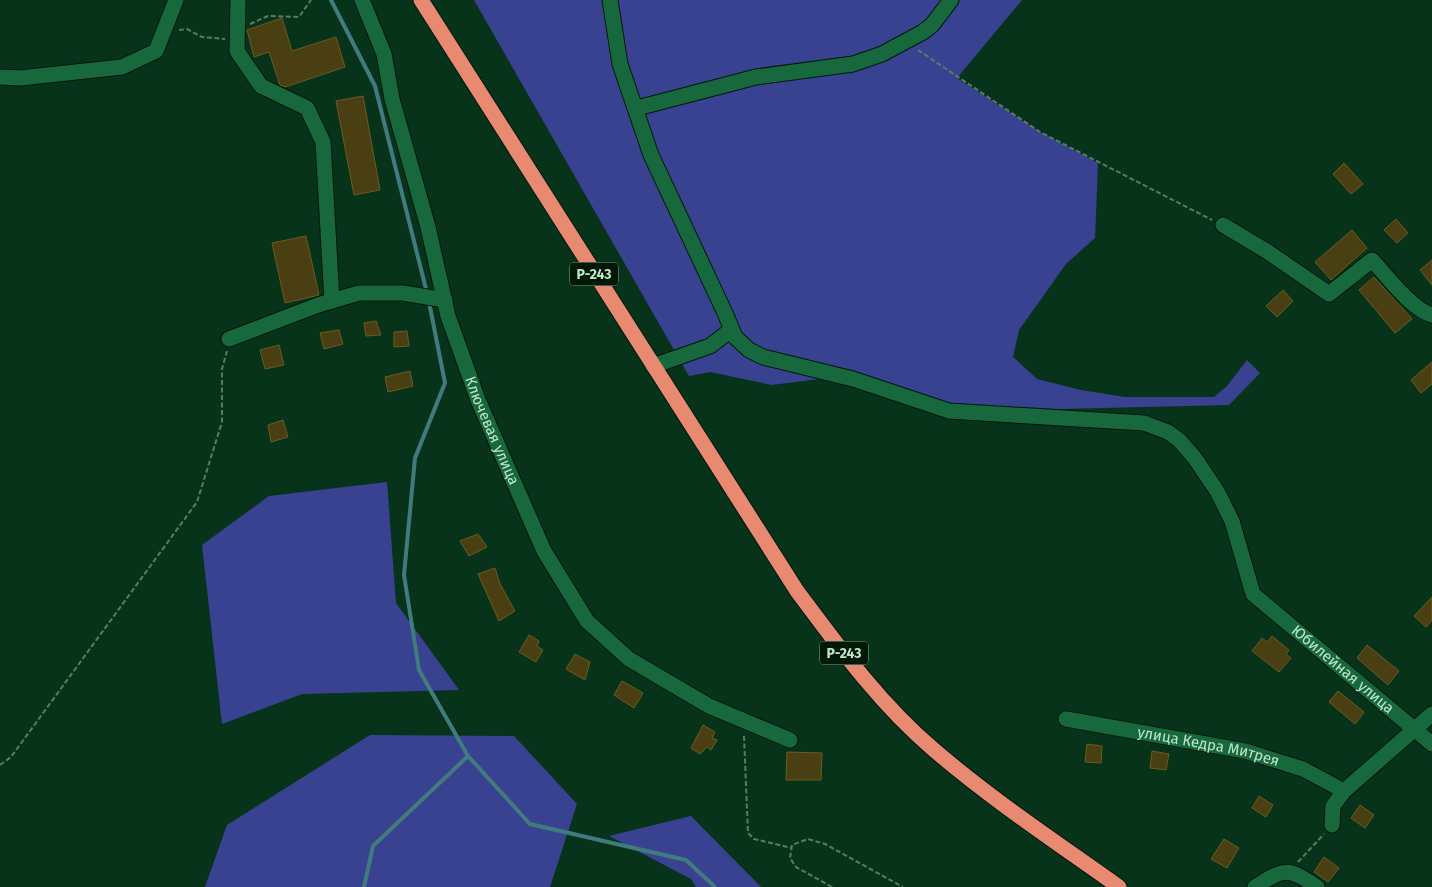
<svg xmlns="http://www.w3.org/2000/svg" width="1432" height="887" font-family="'Fira Sans',sans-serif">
	<rect width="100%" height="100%" fill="#08331b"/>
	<g fill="#394290">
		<polygon points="474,0 1022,0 957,78 1040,132 1098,163 1095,238 1066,264 1019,330 1013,357 1037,379 1081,390 1125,397 1214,397 1227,386 1247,360 1260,373 1229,405 1057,409 973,407 819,379 772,385 710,372 689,376"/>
		<polygon points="387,482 396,603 459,690 302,694 222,724 202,545 269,496"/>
		<polygon points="370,735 514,736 577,804 550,887 205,887 227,825"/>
		<polygon points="691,816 761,887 696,887 691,879 609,836"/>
	</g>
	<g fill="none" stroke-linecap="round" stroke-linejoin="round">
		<g stroke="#407c7d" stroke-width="4">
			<polyline points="331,0 375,86 427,293"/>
			<polyline points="429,302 445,383 415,458 404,575 419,670 468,756 530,824 686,860 715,887"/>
			<polyline points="364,887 373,846 468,756"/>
		</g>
	</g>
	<g fill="#4a3f13" stroke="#6c5c1d">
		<polygon points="282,18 292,51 336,37 345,67 285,87 280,85 269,52 254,57 247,30"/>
		<polygon points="363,96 380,190 354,195 336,101"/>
		<polygon points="1344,163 1363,184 1351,194 1333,174"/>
		<polygon points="1396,219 1408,233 1397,243 1384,230"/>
		<polygon points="1352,230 1367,248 1331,280 1315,262"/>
		<polygon points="306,236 319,295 285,303 272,243"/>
		<polygon points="1432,260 1432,285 1420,270"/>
		<polygon points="1374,277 1412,319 1395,333 1359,290"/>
		<polygon points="1283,290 1293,301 1277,317 1266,306"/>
		<polygon points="376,321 381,335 366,336 364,323"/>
		<polygon points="339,330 343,344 324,349 320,333"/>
		<polygon points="407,331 409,346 394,347 394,332"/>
		<polygon points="279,345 284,365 265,369 260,350"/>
		<polygon points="1432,362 1432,384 1421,393 1411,380"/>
		<polygon points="410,371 413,386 388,392 385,377"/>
		<polygon points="283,420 288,437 271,442 268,425"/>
		<polygon points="478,534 487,547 469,556 460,541"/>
		<polygon points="495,568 500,584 515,611 499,621 478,574"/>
		<polygon points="1432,597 1432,620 1426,627 1414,616"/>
		<polygon points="529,635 539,641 537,646 543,650 536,662 519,652"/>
		<polygon points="1272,636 1289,650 1286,654 1291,658 1279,672 1252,651 1262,638 1267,642"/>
		<polygon points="1367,645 1399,671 1388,685 1357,658"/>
		<polygon points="575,654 590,662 585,680 566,669"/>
		<polygon points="622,681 643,693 634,708 614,695"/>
		<polygon points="1338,691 1364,712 1355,724 1329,702"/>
		<polygon points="703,725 715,732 712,738 717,740 711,750 707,747 700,754 691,748"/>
		<polygon points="1087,744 1102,746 1101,763 1085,762"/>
		<polygon points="1152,751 1169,754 1166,770 1150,768"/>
		<polygon points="787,752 822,753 821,780 786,780"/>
		<polygon points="1259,796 1273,805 1266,817 1252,808"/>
		<polygon points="1360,805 1374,815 1365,828 1351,818"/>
		<polygon points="1224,839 1239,848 1227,868 1211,859"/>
		<polygon points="1324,857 1339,868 1328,882 1314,872"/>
	</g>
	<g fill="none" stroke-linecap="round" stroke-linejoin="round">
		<g stroke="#02180a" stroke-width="17">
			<g id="minor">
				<polyline points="238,0 237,51 261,86 307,108 323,142 332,301"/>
				<path id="s1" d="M362,0L384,54L392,99L428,227L448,316L478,400L544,551L587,621L629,659L709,706L790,740"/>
				<path id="s2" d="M610,0L620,64L651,155L725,313L735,337L749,350L763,357L853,379L949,411L1144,423L1168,432L1179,440L1194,457L1217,491L1232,521L1253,594L1432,744"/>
				<polyline points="0,77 20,78 122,67 156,51 176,0"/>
				<polyline points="637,108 756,77 853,64 882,54 923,32 932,25 951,0"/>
				<path d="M1223,225L1268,252L1329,294L1372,260C1387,276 1411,309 1432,315"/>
				<polyline points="229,339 318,305 359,293 403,293 445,300"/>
				<polyline points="653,366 710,346 731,330"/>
				<path id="s3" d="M1066,719L1245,751L1303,769L1344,791"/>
				<polyline points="1332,825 1333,806 1344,791 1432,714"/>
				<path d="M1255,887C1284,868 1288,867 1317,887"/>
			</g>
		</g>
		<g stroke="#02180a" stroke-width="17">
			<path id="highway" d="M421,0L797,591C838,646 880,704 933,749C991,799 1056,842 1119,887"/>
		</g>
		<g stroke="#557d64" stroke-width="2" stroke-dasharray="5 2.5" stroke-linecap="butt">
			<polyline points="250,24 268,16 299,17 311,0"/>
			<polyline points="179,30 187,29 202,37 225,39"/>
			<polyline points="918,50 1040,132 1212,220"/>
			<polyline points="744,736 748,833 754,839 792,848"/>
			<polyline points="0,765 11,757 197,502 222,422 222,369 227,351"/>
			<polyline points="1298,862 1324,834"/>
			<polyline points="832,887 796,867 790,858 792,845 808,839 825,844 903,887"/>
		</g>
		<use href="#minor" stroke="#17693d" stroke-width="15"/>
		<use href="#highway" stroke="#e88972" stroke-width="15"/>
	</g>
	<g text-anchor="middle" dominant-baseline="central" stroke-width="4" stroke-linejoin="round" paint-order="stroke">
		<g fill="#001907" stroke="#86a790" stroke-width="1">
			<rect x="570" y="262.5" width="48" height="23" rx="4"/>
			<rect x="820" y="641.5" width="48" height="23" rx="4"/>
		</g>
		<g font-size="14" font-weight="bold" fill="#bfe4ca">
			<text x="594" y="274">Р-243</text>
			<text x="844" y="653">Р-243</text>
		</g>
		<g font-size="15" fill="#bfe4ca" stroke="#001907">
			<text stroke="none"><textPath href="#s1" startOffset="451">Ключевая улица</textPath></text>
			<text stroke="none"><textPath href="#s2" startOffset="1115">Юбилейная улица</textPath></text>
			<text stroke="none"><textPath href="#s3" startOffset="145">улица Кедра Митрея</textPath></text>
		</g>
	</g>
</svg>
